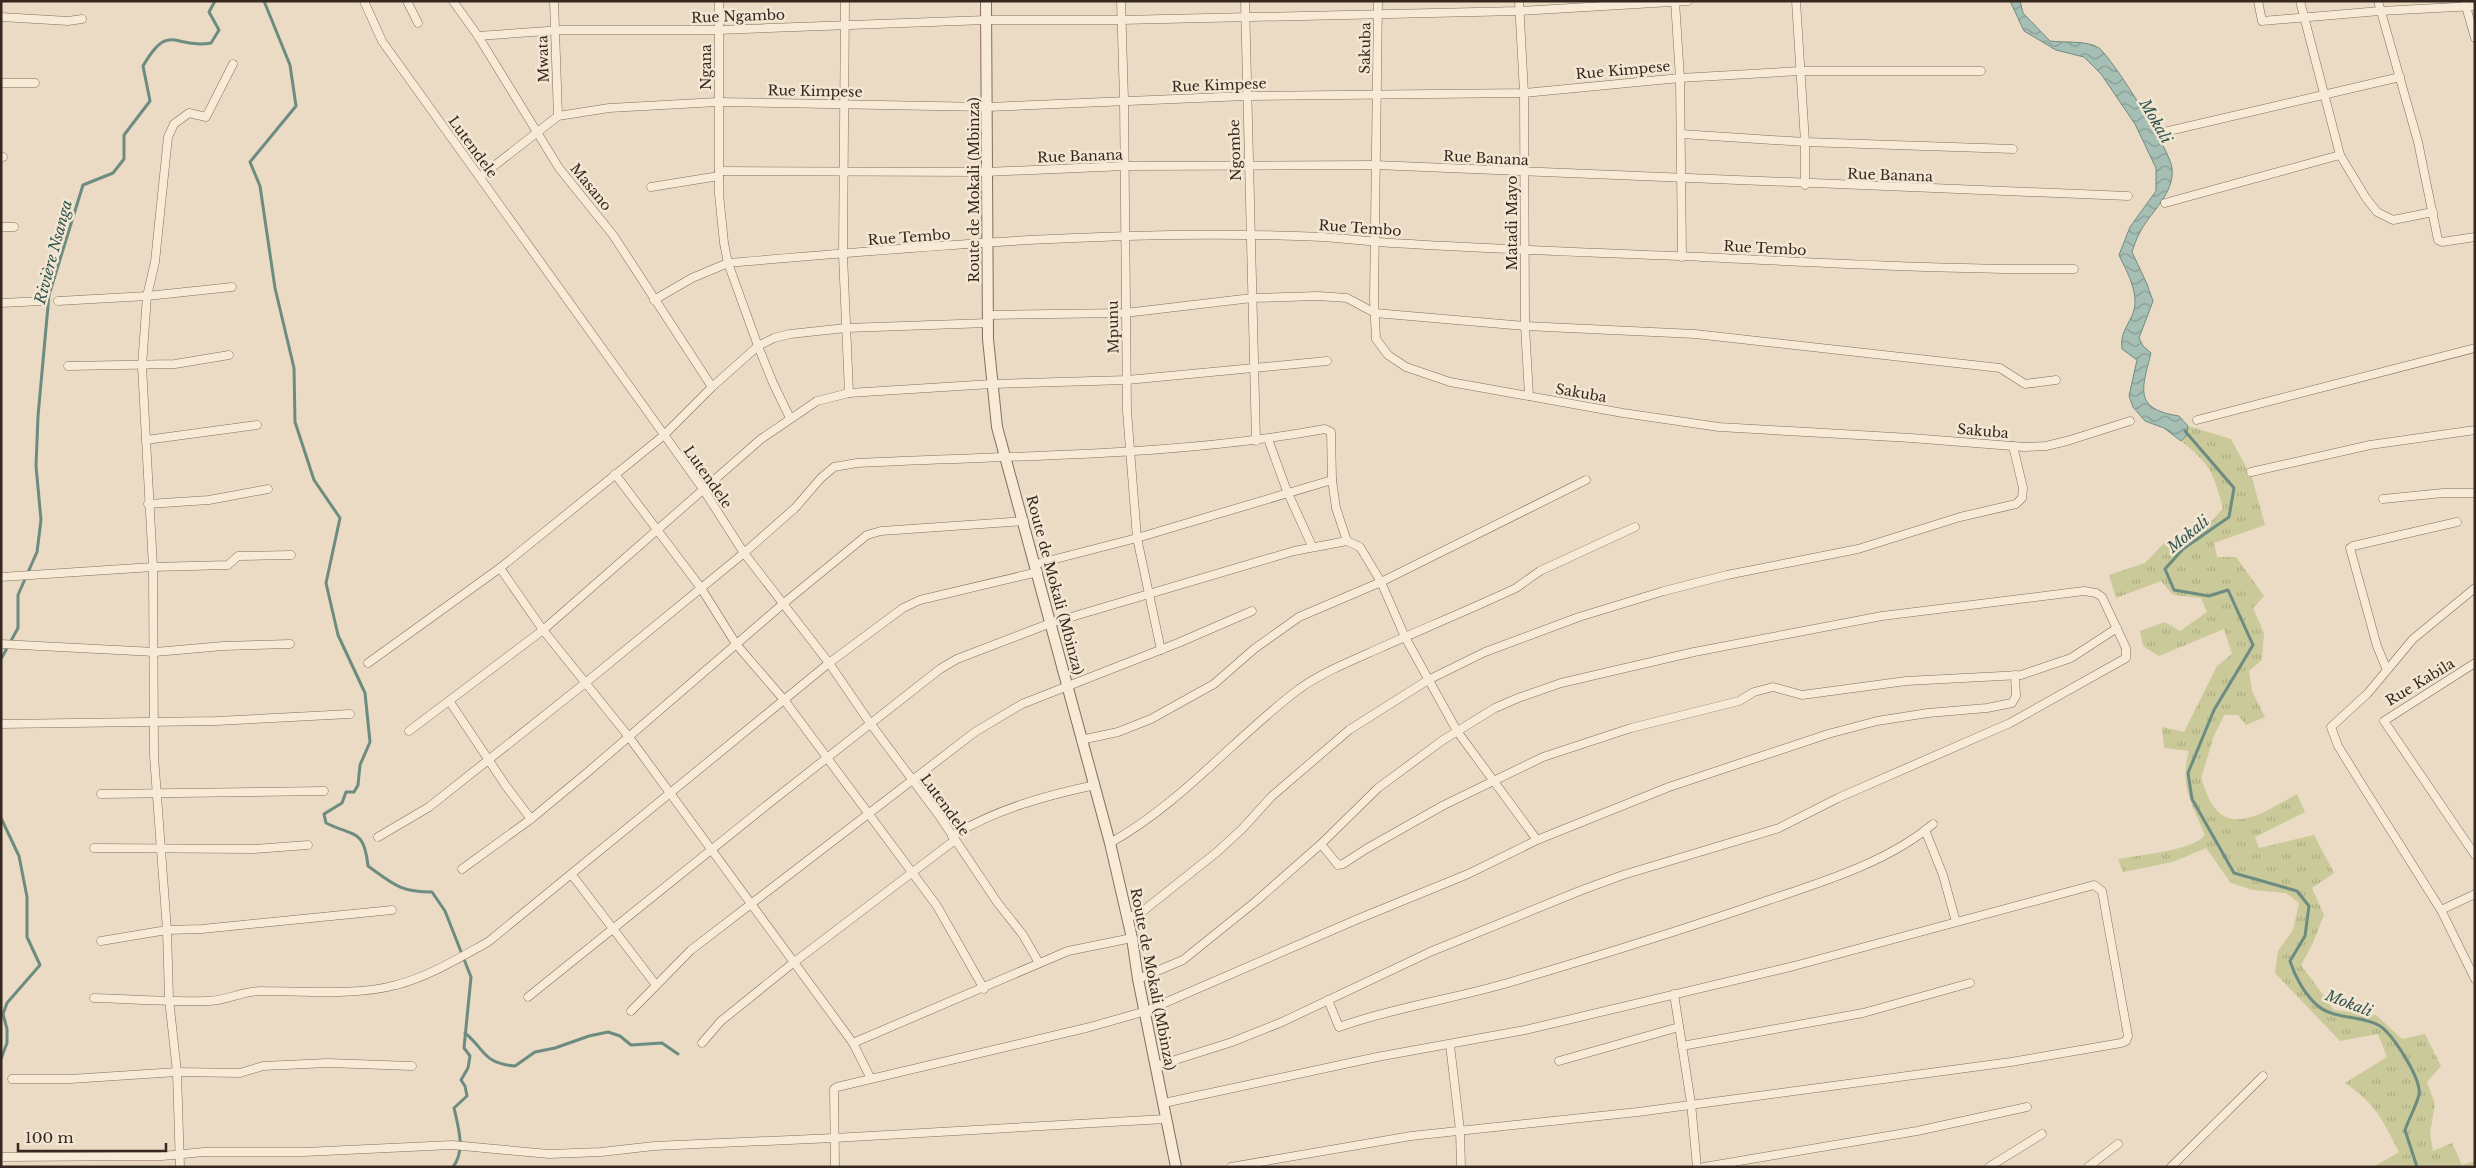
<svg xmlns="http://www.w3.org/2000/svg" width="2476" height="1168" font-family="'Libre Baskerville',serif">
	<defs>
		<pattern id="grass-tufts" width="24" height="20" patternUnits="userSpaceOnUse" patternTransform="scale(1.25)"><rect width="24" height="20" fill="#c9c999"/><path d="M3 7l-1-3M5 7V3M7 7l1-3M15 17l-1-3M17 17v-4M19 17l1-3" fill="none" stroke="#adad83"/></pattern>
		<pattern id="water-waves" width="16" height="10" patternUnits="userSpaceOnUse" patternTransform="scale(1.25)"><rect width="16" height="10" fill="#a6bfb5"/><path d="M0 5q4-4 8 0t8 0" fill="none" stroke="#889b93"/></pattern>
	</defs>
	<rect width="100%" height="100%" fill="#ebdbc4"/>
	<path fill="url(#grass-tufts)" d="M2188,426L2231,439L2252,478L2265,525L2214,543L2217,557H2236L2264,596L2253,608L2264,633L2262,660L2249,671L2252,691L2265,717L2246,725L2238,715H2224L2213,738L2201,779C2205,787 2208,800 2214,807C2235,836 2274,806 2297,794L2305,812L2255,837L2259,848L2314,835L2334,873L2312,888L2324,915L2312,945L2301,965L2334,1010L2376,1015L2402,1039L2425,1034L2441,1066L2427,1082L2435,1104L2430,1133L2433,1151L2452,1143L2462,1165L2475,1161V1167H2373L2399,1152C2382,1119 2376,1104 2345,1083L2387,1057L2378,1034L2340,1041L2275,973L2278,951L2293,930L2299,903L2286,893L2253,890L2231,883L2206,848L2173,862L2123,872L2118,859C2138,855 2193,851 2205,835C2192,803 2179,786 2189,751L2164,748L2162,727L2184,732L2217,666L2232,654L2224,629L2159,656L2143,646L2140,631L2165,622L2180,631L2207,612L2201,598L2173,595L2161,581L2116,598L2109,575L2145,563L2165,542L2213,520L2223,508C2213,472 2211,465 2181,441L2187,435Z"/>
	<path fill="url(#water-waves)" stroke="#6d8c81" d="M2010,1H2020L2023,13L2050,41C2064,43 2087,40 2099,48C2113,59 2170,150 2172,168C2175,194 2149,213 2139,234C2136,240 2134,246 2132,252L2147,284L2153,301L2139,338L2143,346L2151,353C2142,389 2133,409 2179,416L2188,426L2187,435L2181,441L2164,428L2145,421L2133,407L2129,396L2137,360L2122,349C2119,329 2134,321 2135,304C2136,287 2126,270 2119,255L2130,227L2156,191V168L2135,124L2101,74L2084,57L2056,50L2024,31Z"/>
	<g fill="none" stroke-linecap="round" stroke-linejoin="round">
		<g stroke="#6d8c81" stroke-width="3">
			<path d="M264,1L290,65L296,106L250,162L260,186L275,288L294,368L295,422L314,480L340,518L326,583L338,635L365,693L370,742L360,765L358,785L354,792H346L342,803L324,814L326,823C354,837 364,828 368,866C393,884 400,892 432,892L445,911L471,977L464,1048L470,1056L468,1068L461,1080L465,1086L467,1096L454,1108C458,1126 466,1150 453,1167"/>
			<path d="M2185,431L2234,488L2229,517L2183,549L2165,569L2174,590L2209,596L2228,590L2253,645L2214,710L2188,773L2192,799L2234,873L2297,891L2309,906L2305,936L2290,961C2295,977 2305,995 2318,1006C2335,1020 2362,1015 2380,1026C2393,1035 2422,1079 2419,1095C2416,1106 2409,1119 2405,1130L2417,1167"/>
			<path d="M1,659L18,628V595L37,552L41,520L36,466L38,416L49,295L83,185L113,173L124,159V135L150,101L143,66C170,20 174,50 211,43L219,30L209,12L215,1"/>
			<polyline points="1,818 19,856 27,897 27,937 40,965 7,1003 3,1014 7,1029 7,1043 1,1059"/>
			<path d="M465,1033C486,1050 482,1063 515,1066L535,1052L555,1048L589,1036L608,1032L620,1036L631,1045L662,1043L678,1054"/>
		</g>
		<g stroke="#856d5b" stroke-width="9">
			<g id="minor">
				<polyline points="364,1 382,41 703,489 744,553 829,663 870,723 938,814 997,902 1023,935 1039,963"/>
				<polyline points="407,1 418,23"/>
				<polyline points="453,1 478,36 559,168 613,235 712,387"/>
				<polyline points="554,1 558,116"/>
				<polyline points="719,1 719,194 724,243 728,263 758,346 773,383 790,418"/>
				<polyline points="845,1 843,255 849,393"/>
				<polyline points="1121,1 1124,100 1127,411 1137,538 1161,650"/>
				<polyline points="1245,1 1256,441"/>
				<polyline points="1378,1 1374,299 1376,339 1388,355 1406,367 1450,382 1623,413 1719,427 1911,438 2025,447 2046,446 2067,441 2130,421"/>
				<polyline points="1519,1 1524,93 1525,326 1529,396"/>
				<polyline points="1675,1 1680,78 1682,257"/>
				<polyline points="1796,1 1805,142 1805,185"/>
				<polyline points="2258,1 2262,21 2380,11 2475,6"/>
				<polyline points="2300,1 2340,155 2366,198 2377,212 2393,220 2433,212"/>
				<polyline points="2378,1 2418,142 2438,240 2442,242 2475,237"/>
				<polyline points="2465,3 2475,38"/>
				<polyline points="1,17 68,21 82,19"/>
				<polyline points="478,36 562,30 718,30 986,20 1121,20 1519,11 1688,1"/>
				<polyline points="1,83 35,83"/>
				<polyline points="2160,133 2400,77"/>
				<polyline points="1681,134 1805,142 2013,149"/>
				<polyline points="1,157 3,157"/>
				<polyline points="719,171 986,172 1125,166 1375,165 2128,196"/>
				<polyline points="480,177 558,116 609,108 718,102 987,107 1246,96 1524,93 1680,78 1800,71 1981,71"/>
				<polyline points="651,187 719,176"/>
				<polyline points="2165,203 2340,155"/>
				<polyline points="1,227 14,227"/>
				<path d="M654,300L692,278L728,263C925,246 1125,228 1323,237C1352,239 1381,243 1411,244C1508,250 1605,253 1702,257C1826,263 1950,270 2074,269"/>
				<polyline points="58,301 147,296 232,287"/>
				<polyline points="1,303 42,301"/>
				<polyline points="989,315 1125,313 1252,298 1318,296 1347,298 1375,313 1525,326 1695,334 2000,368 2025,384 2056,380"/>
				<polyline points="68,366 175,364 229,355"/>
				<polyline points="2197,420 2475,348"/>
				<polyline points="1268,439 1287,491 1312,546"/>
				<polyline points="146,440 257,425"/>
				<polyline points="2251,472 2370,445 2475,430"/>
				<polyline points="615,474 701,588 736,644 785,701 937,906 984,989"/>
				<polyline points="2383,499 2443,493 2475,493"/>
				<polyline points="148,504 209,500 268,489"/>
				<polyline points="1036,564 1137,538 1332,480"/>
				<polyline points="500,568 543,630 629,737 853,1043 1068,951 1132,938"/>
				<polyline points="1,577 153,567 228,565 238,556 291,555"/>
				<polyline points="2475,588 2413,639 2368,693 2331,727 2338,746 2364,788 2441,910 2475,979"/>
				<polyline points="1,644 155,652 223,646 290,644"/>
				<polyline points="368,663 500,568 663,436 712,387 758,346 774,338 790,334 846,328 988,323"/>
				<polyline points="2475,663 2384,721 2475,855"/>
				<polyline points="2387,670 2377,646 2350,548 2353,546 2457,522"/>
				<polyline points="450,702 506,786 531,819"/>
				<polyline points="1,724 216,721 350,714"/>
				<polyline points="409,731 543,630 761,439 817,401 849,393 992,384 1127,380 1327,361"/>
				<polyline points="1081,740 1118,732 1151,719 1214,684 1254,649 1299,617 1381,582 1586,480"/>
				<polyline points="101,794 324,791"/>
				<polyline points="1925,830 1943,875 1956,922"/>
				<path d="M952,836C997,809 1044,796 1095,785"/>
				<path d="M378,837L429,807L584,684L744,553L795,508L821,478L834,467L857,463C1012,455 1171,457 1325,429L1331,432L1332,480L1336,508L1347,541L1360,547L1381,582L1405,637L1457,731L1537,840"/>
				<path d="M1110,843C1183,802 1233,739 1299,689C1323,672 1353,660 1380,648C1425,628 1471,609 1516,588L1540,571L1635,527"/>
				<polyline points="1321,844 1338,865 1343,864 1366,849 1444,805 1543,757 1631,728 1739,701 1754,692 1773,687 1802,695 1906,681 2021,675 2071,658 2117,628"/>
				<polyline points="94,848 254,849 308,845"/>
				<polyline points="462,869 531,819 589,771 784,603 867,535 881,531 1024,521"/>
				<polyline points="572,875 656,985"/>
				<polyline points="2441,910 2475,894"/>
				<polyline points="1128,918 1143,911 1217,852 1242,829 1272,796 1349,730 1428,680 1485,652 1579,617 1664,591 1727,575 1858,549 1960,517 2016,504 2022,498 2023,488 2013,446"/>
				<polyline points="101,941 167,930 202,929 392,910"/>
				<polyline points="1138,979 1183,960 1255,902 1321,844 1378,788 1443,740 1495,708 1518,698 1561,683 1694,652 1882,616 2084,591 2096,593 2102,597 2126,648 2126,658 2010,723 1838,798 1779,828 1623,875 1582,890 1430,952 1282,1022 1232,1042 1156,1066"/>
				<polyline points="1674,994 1691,1103 1697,1167"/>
				<polyline points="528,997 767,805 940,669 957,659 1051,623 1294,551 1347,541"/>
				<path d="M94,998C132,999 170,1002 208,1001C227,1001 244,990 263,991C303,991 357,996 396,985C428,977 459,958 488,942L829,663L903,608L920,600L1038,572"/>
				<path d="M1328,1000L1339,1027C1395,1007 1454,999 1511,982C1595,957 1679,931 1763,902C1819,883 1887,863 1933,824"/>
				<polyline points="631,1011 691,950 975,732 1022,704 1178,643 1252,611"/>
				<polyline points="702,1043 721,1021 793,963 955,840"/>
				<polyline points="853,1043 871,1079"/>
				<polyline points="1450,1045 1460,1130 1461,1167"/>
				<polyline points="1682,1046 1863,1013 1970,983"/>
				<polyline points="1559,1061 1679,1027"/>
				<polyline points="12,1079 70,1079 177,1072 240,1073 263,1066 328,1063 412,1066"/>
				<polyline points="1164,1103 1377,1057 1525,1030 1794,966 2094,885 2102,891 2128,1036 2126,1041 2121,1043 2011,1062 1638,1112 1411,1136 1231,1167"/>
				<polyline points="1,1157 162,1156 204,1152 304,1152 452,1145 549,1154 601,1152 654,1146 834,1138 1165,1119"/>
				<polyline points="180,1167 177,1072 169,999 167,930 154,756 153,567 142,366 147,296 155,262 168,137 174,124 189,113 206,117 233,64"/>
				<polyline points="835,1167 834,1089 837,1087 1090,1027 1146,1011 1358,919 1468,874 1537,840 1669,787 1828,734 1877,721 1928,713 1987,708 2012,703 2016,696 2015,675"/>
				<polyline points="1704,1167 1917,1131 2027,1107"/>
				<polyline points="1989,1167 2042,1134"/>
				<polyline points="2088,1167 2118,1144"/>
				<polyline points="2171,1167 2263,1076"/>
			</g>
		</g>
		<g stroke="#856d5b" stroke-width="12">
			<polyline id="tertiary" points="986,1 988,339 997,427 1110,843 1132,938 1138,979 1176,1167"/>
		</g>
		<use href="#minor" stroke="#f7ead7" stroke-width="8"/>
		<use href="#tertiary" stroke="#f7ead7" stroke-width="10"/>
	</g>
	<g text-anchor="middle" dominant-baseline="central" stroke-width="5" stroke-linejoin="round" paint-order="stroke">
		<g font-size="14" fill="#36271f" stroke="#f3e6d3">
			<text transform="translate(738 16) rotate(-2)">Rue Ngambo</text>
			<text transform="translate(1365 48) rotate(-89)">Sakuba</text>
			<text transform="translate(543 59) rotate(-92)">Mwata</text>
			<text transform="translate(706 67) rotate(-90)">Ngana</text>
			<text transform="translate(1623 70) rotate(-5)">Rue Kimpese</text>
			<text transform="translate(1219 85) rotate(-2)">Rue Kimpese</text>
			<text transform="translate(815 91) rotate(1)">Rue Kimpese</text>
			<text transform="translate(473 147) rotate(54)">Lutendele</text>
			<text transform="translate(1235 150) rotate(-92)">Ngombe</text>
			<text transform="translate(1080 156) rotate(-2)">Rue Banana</text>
			<text transform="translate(1486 158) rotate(3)">Rue Banana</text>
			<text transform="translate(1890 175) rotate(2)">Rue Banana</text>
			<text transform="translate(591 187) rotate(51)">Masano</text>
			<text transform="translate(974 190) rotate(-90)">Route de Mokali (Mbinza)</text>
			<text transform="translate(1512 223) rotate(-90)">Matadi Mayo</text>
			<text transform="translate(1360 228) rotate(4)">Rue Tembo</text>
			<text transform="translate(909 237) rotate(-4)">Rue Tembo</text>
			<text transform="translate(1765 248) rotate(3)">Rue Tembo</text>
			<text transform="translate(1113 327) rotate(-91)">Mpunu</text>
			<text transform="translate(1581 393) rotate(10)">Sakuba</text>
			<text transform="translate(1983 431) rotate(5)">Sakuba</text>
			<text transform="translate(708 477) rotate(55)">Lutendele</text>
			<text transform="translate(1055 585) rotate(75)">Route de Mokali (Mbinza)</text>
			<text transform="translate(2420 682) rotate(-31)">Rue Kabila</text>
			<text transform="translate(945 805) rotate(54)">Lutendele</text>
			<text transform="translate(1153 979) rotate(79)">Route de Mokali (Mbinza)</text>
		</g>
		<g font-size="15" font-style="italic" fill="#2f554e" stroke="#f3e6d3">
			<text transform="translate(2156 121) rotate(60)">Mokali</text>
			<text transform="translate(53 252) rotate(-75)">Rivière Nsanga</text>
			<text transform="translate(2188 534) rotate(-39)">Mokali</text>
			<text transform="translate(2349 1003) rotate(21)">Mokali</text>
		</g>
	</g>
	<rect width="2476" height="1168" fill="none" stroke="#36271f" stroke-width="5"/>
	<path d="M18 1143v8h148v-8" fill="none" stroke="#36271f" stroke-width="2.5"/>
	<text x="25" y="1143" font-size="15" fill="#36271f" stroke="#f3e6d3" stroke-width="4" paint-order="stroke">100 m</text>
</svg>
